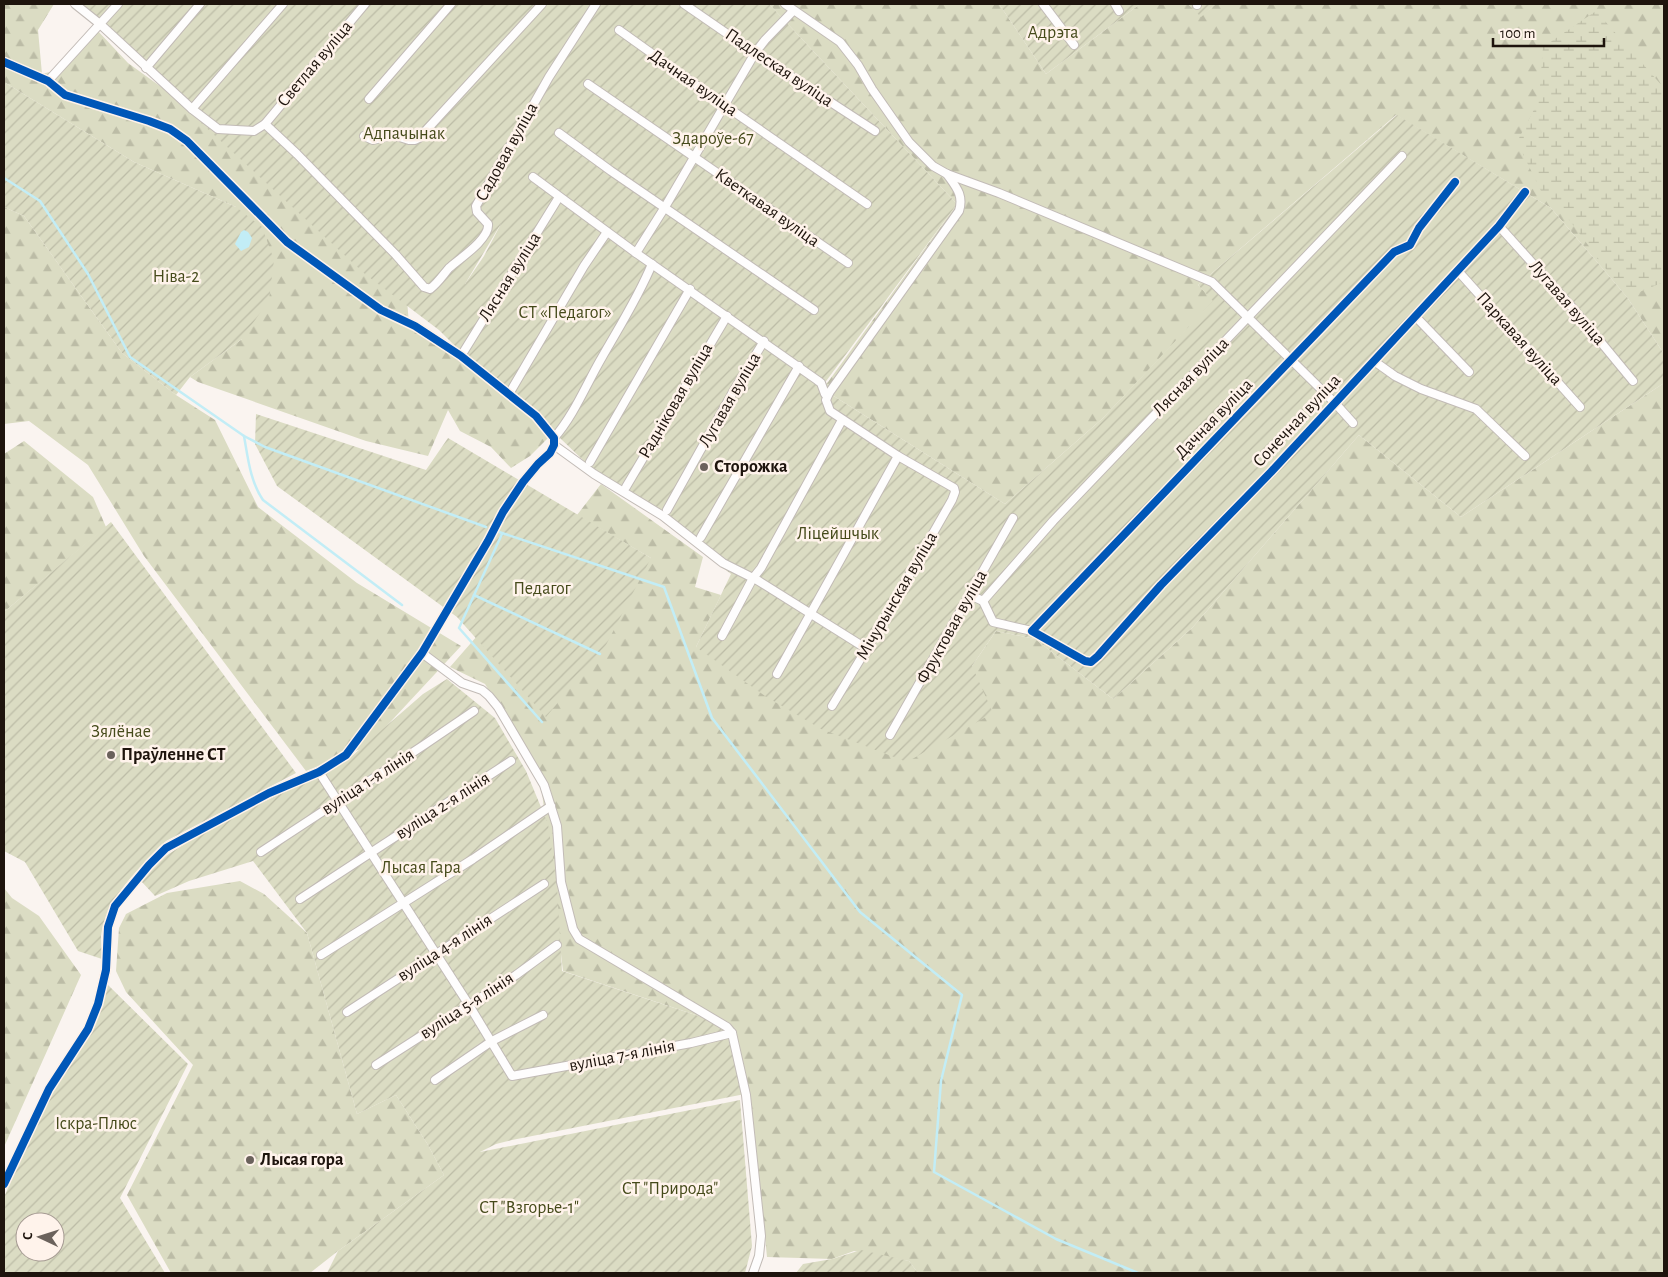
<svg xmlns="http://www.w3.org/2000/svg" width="1668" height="1277" font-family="'Alegreya Sans',sans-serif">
	<defs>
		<pattern id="forest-firs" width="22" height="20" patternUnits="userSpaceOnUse" patternTransform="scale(1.25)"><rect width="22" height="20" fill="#dbdcc3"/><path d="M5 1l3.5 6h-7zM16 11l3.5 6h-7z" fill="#bcbca6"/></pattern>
		<pattern id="wetland-marsh" width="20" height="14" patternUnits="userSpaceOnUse" patternTransform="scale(1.25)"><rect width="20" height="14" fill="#dbdcc3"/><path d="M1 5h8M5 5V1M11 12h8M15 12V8" fill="none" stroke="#bcbca6"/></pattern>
		<pattern id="garden-furrows" width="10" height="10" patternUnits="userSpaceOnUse" patternTransform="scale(1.25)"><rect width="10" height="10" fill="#dbdcc3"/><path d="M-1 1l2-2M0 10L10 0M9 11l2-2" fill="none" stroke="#bcbca6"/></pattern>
	</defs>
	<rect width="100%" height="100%" fill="#faf4f0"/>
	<g fill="url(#forest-firs)">
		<polygon points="4,4 54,4 38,30 42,74 61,69 96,29 128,63 254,154 407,300 409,324 510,390 548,438 530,456 511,468 491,447 460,431 448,410 428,456 366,441 198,382 190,377 242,339 236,207 134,162 4,82"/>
		<polygon points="769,4 999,4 1046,74 1140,4 1188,4 1201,16 1216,4 1664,4 1664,354 1627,297 1551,208 1396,115 1198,285 1214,301 1102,419 1005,504 821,388 828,382 957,204"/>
		<polygon points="4,207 24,216 122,353 176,395 215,420 258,507 357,583 461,646 368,746 306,771 144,556 88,465 29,421 4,424"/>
		<polygon points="1664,383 1664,1273 918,1273 909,1261 854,1251 832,1259 767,1257 750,1093 732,1027 563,971 540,775 485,684 450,667 477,636 651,558 577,515 601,484 703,557 695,587 721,595 696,647 972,666 996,631 1035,639 1113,699 1192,628 1359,435 1461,517"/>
		<polygon points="24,441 93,497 106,527 4,612 4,454"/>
		<polygon points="240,881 264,894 307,933 357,1114 396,1095 428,1145 444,1175 338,1251 310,1273 171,1273 127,1195 193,1065 126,992 116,971 119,928 126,914 167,893"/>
		<polygon points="4,888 12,898 39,916 81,975 4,1147"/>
	</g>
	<polygon fill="url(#wetland-marsh)" points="1596,11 1664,88 1664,282 1627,297 1558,205 1541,191 1517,142 1539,100 1543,47"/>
	<g fill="url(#garden-furrows)" fill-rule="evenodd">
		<path d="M70,4H769L957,204L821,388L1005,504L1102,419L1213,301L1198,285L1397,115L1551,208L1627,297L1664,354V383L1461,517L1359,435L1192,628L1113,699L1035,639L996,631L972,666L993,713L907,762L821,729L765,696L696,647L731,574L586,463L510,390L538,414L511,389L460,351L439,330L365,274L97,27ZM502,222L484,256L465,284Z"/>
		<polygon points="999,4 1140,4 1046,74"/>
		<polygon points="1188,4 1216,4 1201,17"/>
		<polygon points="4,82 134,162 236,207 262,227 274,260 269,300 242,339 190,377 176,395 122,353 24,216 4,207"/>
		<polygon points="256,414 426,470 448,438 651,558 606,645 546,717 457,617 277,486 255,444"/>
		<path d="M111,522L296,773L166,841L160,846C136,872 106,899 101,936C101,944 102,952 102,959L78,951L25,862L4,851V612Z"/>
		<polygon points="447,679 495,718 526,771 548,824 557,886 562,971 732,1027 750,1093 512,1140 496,1144 480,1152 740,1100 752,1246 745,1273 327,1273 338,1251 444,1175 428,1145 396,1095 357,1114 307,933 253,861 189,881 155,896 141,881 159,860 220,822 325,773 352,756 423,694"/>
		<path d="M107,984L188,1064L120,1198L165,1273H4V1197L47,1101L58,1081L75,1059L96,1020ZM25,1222H55V1252H25Z"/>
		<polygon points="861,1250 909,1261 918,1273 796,1273 803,1264 832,1259"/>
	</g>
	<polygon fill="#c2edf6" points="244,230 248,232 252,238 249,247 241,251 235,244 241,232"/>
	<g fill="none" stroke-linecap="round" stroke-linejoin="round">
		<g stroke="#c2edf6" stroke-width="2.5">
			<polyline points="4,178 40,201 88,274 130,357 244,436 265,447 486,527"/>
			<path d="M244,436C248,458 250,481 263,500L402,605"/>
			<polyline points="499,532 664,587 712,718 860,912 962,995 941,1081 934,1172 1056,1239 1138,1273"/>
			<polyline points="502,534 459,628 542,722"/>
			<polyline points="474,595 600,654"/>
		</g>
		<g stroke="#c2bbb6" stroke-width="10">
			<g id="street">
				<polyline points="75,4 100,24 192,109 218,129 254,131 265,124 365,4"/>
				<polyline points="684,4 755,53 875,131"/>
				<polyline points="785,4 840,42 858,65 872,89 909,142 933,166 947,174 999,193 1212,282 1335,403 1353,423"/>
				<polyline points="1043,4 1074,45"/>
				<polyline points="1115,4 1119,11"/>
				<polyline points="1197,4 1197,5"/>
				<polyline points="793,11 765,40 755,53 665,207 636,253 817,380 821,383 825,394 829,393 826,400 830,411 898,456 954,488 955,492 952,500 875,635 832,706"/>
				<polyline points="619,30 724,105 867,204"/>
				<polyline points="4,62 48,81 65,95 149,121 170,129 187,141 287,242 381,310 415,326 461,356 536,416 554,438 554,445 550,453 538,464 523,482 503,512 488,541 422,653 346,755 319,772 269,793 166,848 149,865 115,906 108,927 106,970 98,1004 88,1029 49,1089 4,1184"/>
				<polyline points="146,68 200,4"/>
				<polyline points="48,81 118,4"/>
				<polyline points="588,84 848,263"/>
				<polyline points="369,99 451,4"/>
				<polyline points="192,109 283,4"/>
				<path d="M265,124L297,154L396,255L424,287L430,289C438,283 443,275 449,268C459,259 490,239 488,224L477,212L476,206L549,77L596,4"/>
				<polyline points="559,133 611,171 814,310"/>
				<polyline points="364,136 373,140 393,135 409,140 415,140 419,138 542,4"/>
				<polyline points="533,177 636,253"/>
				<polyline points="1455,182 1419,228 1410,245 1394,252 1032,631 1085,661 1091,662 1098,656 1161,585 1271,472 1499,226 1525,192"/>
				<polyline points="1499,226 1571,306 1633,381"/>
				<polyline points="1458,271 1580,407"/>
				<polyline points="1415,316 1469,372"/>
				<polyline points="461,356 559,197"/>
				<polyline points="1374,361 1395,376 1421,389 1476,409 1525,456"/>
				<path d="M829,393L959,211C964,195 956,187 947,174"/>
				<polyline points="509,394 584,266 607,232"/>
				<path d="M554,438C574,415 586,385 601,359C619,327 638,298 652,264"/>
				<polyline points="554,445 594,474 663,516 723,563 757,580 867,649"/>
				<polyline points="590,462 690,289"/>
				<polyline points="626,487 727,316"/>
				<polyline points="667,510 734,390 764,341"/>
				<polyline points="701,537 799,366"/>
				<polyline points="970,595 983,601 993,622 1032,631"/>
				<polyline points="983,601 1053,521 1402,156"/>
				<polyline points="722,636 753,578 761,568 842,420"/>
				<polyline points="422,653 462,683 482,690 489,696 498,707 544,785 557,826 561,882 573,929 579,939 727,1027 732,1033 746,1095 761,1236 759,1256 753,1273"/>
				<polyline points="777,674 898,456"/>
				<polyline points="890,735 1013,518"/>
				<polyline points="319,772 469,1005 512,1076 691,1043 732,1033"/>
				<polyline points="261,852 424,745 474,711"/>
				<polyline points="300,899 511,761"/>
				<polyline points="321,955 473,859 551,806"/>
				<polyline points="347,1012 544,884"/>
				<polyline points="376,1065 516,975 557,945"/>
				<polyline points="435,1080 492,1041 543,1015"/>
			</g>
		</g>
		<use href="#street" stroke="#fefdfd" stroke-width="8"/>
		<g stroke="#fff3eb" stroke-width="11">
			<g id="cycleway">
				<polyline points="4,62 48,81 65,95 149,121 170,129 187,141 287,242 381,310 415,326 461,356 536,416 554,438 554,445 550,453 538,464 523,482 503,512 488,541 422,653 346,755 319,772 269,793 166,848 149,865 115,906 108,927 106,970 98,1004 88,1029 49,1089 4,1184"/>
				<polyline points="1455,182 1419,228 1410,245 1394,252 1032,631 1085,661 1091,662 1098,656 1161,585 1271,472 1499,226 1525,192"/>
			</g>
		</g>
		<use href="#cycleway" stroke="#0057b8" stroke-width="8"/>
	</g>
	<g fill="#6b625c" stroke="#fff3eb" stroke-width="2">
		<circle cx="704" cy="467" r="5"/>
		<circle cx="111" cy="755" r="5"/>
		<circle cx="250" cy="1160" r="5"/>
	</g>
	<g text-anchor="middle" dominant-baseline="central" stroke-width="5" stroke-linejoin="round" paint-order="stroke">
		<g font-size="18" fill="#454a1a" stroke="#fff3eb">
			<text x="1053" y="33">Адрэта</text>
			<text x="404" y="134">Адпачынак</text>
			<text x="713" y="139">Здароўе-67</text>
			<text x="176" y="277">Ніва-2</text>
			<text x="565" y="313">СТ «Педагог»</text>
			<text x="838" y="534">Ліцейшчык</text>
			<text x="542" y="589">Педагог</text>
			<text x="121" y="732">Зялёнае</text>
			<text x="421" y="868">Лысая Гара</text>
			<text x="96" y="1124">Іскра-Плюс</text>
			<text x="670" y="1189">СТ "Природа"</text>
			<text x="529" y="1208">СТ "Взгорье-1"</text>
		</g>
		<g font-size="18" fill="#1e140d" stroke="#fff3eb">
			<text transform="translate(315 64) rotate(-50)">Светлая вуліца</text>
			<text transform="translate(779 68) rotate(34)">Падлеская вуліца</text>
			<text transform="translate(693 83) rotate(35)">Дачная вуліца</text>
			<text transform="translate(507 152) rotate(-61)">Садовая вуліца</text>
			<text transform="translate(767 208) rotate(35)">Кветкавая вуліца</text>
			<text transform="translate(510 277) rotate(-58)">Лясная вуліца</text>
			<text transform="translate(1567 303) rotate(49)">Лугавая вуліца</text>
			<text transform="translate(1519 339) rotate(48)">Паркавая вуліца</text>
			<text transform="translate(1191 377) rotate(-46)">Лясная вуліца</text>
			<text transform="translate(730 400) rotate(-60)">Лугавая вуліца</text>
			<text transform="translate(676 401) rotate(-60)">Радніковая вуліца</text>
			<text transform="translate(1214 419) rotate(-46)">Дачная вуліца</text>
			<text transform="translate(1297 421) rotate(-47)">Сонечная вуліца</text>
			<text transform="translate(897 596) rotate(-60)">Мічурынская вуліца</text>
			<text transform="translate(952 627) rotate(-61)">Фруктовая вуліца</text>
			<text transform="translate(368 782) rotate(-33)">вуліца 1-я лінія</text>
			<text transform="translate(443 806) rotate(-33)">вуліца 2-я лінія</text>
			<text transform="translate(445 948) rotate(-33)">вуліца 4-я лінія</text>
			<text transform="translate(467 1006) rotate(-33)">вуліца 5-я лінія</text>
			<text transform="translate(622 1056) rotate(-11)">вуліца 7-я лінія</text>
		</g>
		<g font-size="18" font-weight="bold" fill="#1e140d" stroke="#fff3eb" text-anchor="start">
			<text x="714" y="467">Сторожка</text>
			<text x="121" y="755">Праўленне СТ</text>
			<text x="260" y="1160">Лысая гора</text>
		</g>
	</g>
	<rect width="1668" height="1277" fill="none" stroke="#1e140d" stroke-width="10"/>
	<g transform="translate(40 1237) rotate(274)"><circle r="24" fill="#fff3eb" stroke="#a59a92"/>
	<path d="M0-4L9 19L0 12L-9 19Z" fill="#6b625c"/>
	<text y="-8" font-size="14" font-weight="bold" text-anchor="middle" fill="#1e140d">С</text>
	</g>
	<path d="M1493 38v8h111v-8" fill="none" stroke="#1e140d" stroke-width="2.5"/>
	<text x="1500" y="38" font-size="15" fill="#1e140d" stroke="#fff3eb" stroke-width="4" paint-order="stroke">100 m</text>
</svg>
